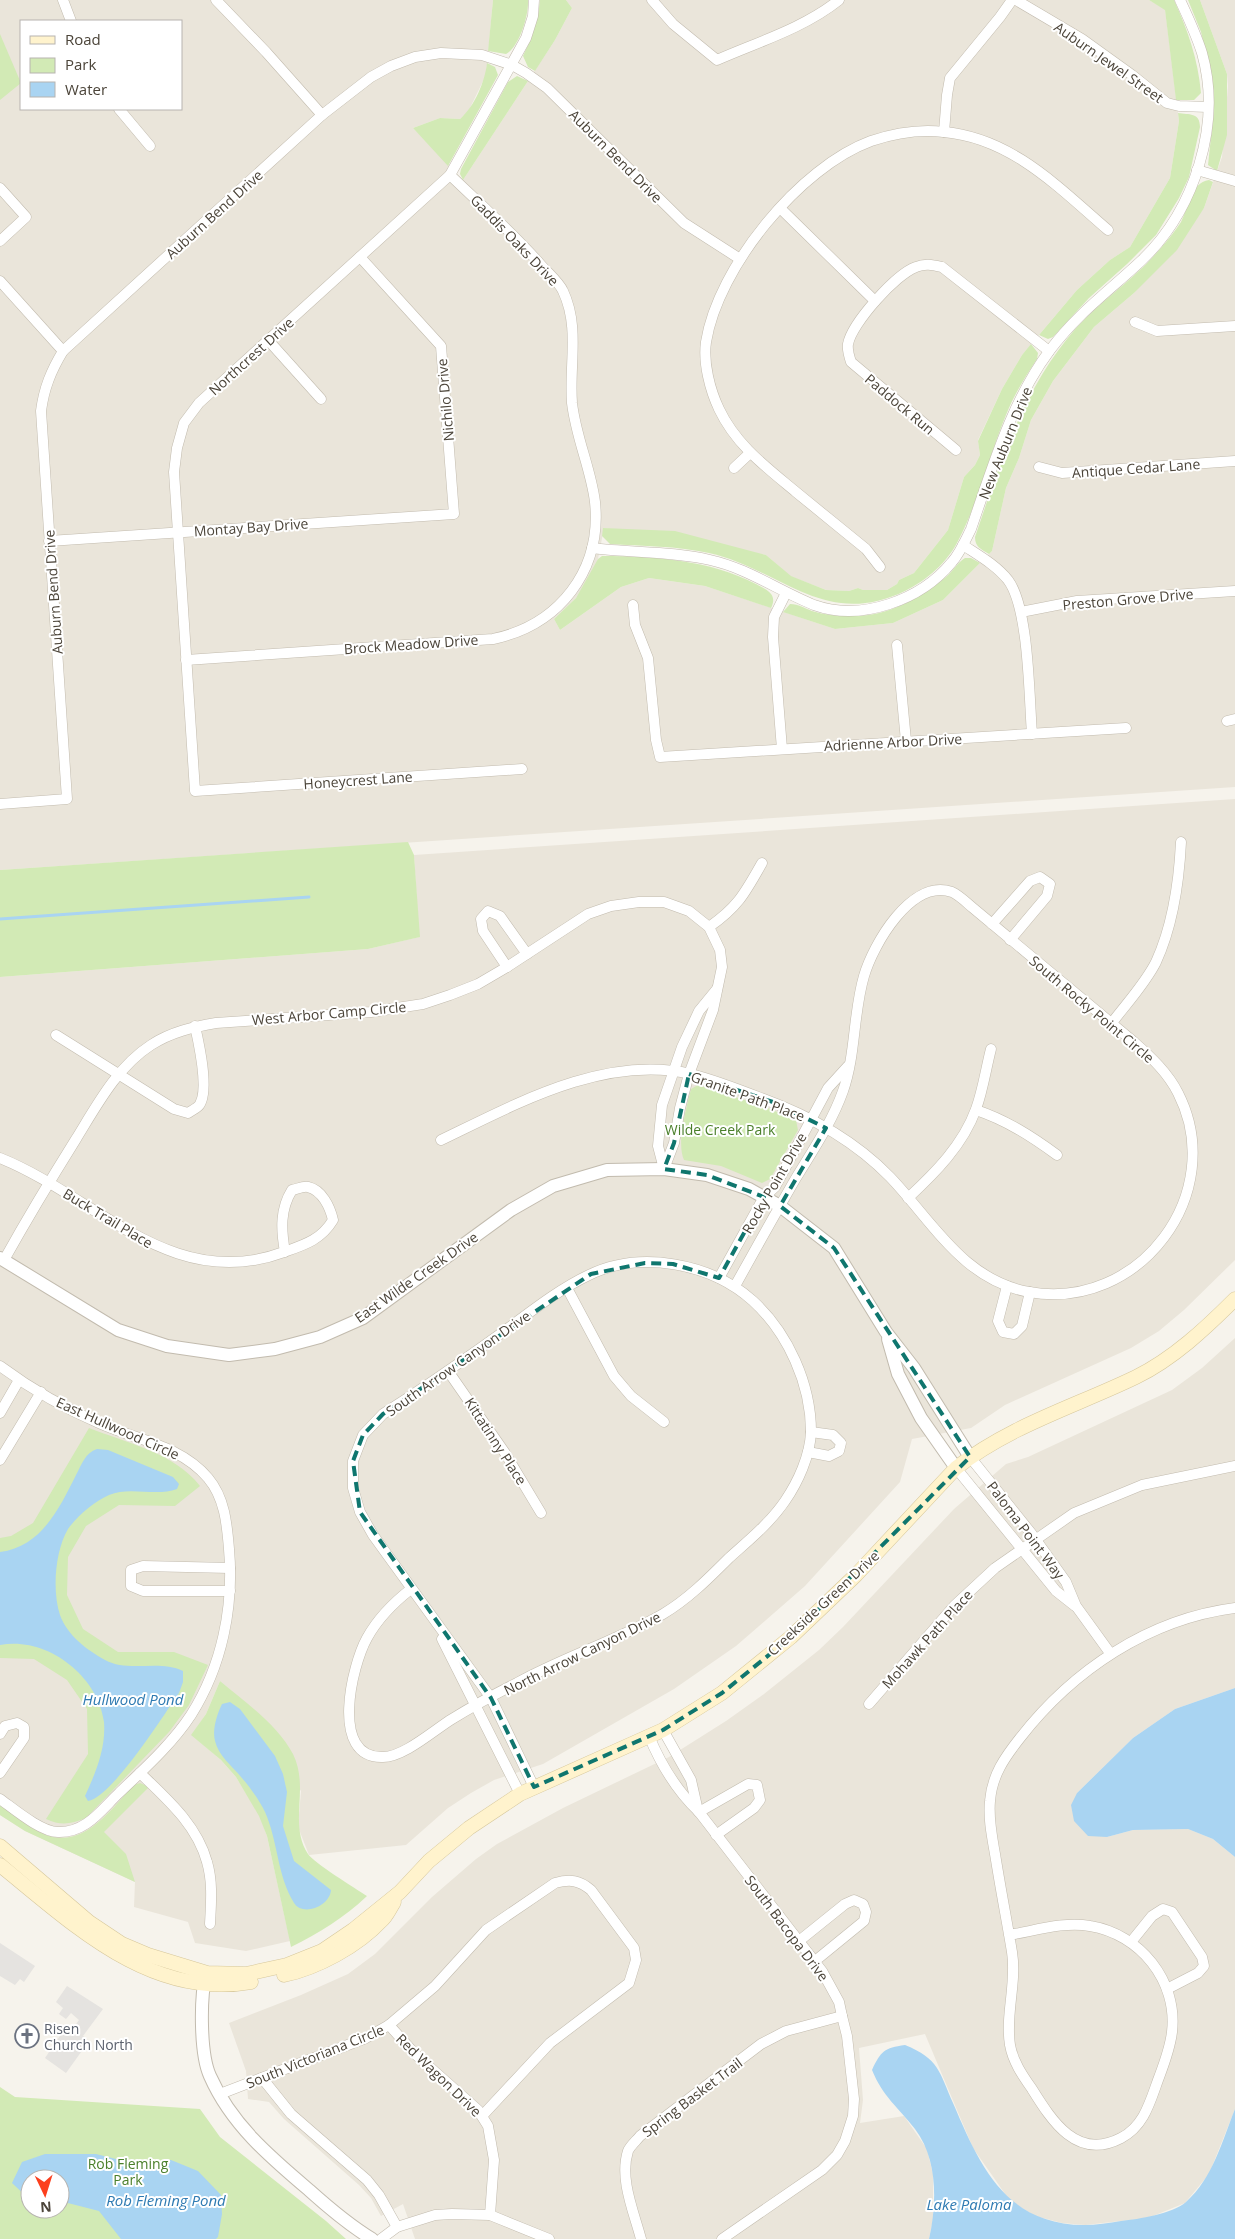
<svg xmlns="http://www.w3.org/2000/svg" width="1235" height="2239" font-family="'Open Sans',sans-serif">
	<rect width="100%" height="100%" fill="#f6f3ec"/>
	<g fill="#eae5da" fill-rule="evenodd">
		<path d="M0,0H493L486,75L468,112L460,119L440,118L413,128L463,180L555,40L572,8L566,0H1149L1165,9L1179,121L1170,178L1130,247L1110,260L1077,290L1022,355L1002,389L978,440L980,455L975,465L964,477L948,530L914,573L899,580L897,584L887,590H863L858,588L849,591L826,590L790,576L766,555L604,528L598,559L592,573L576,598L554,619L560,630L621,587L649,578L705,586L835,629L893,623L943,600L992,551L1006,488L1019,458L1031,420L1053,381L1094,327L1134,293L1204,208L1222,157L1228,86L1227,74L1200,0H1235V787L0,870ZM21,21H181V109H21Z"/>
		<polygon points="1235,799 1235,1260 1184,1310 1159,1331 1131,1348 1005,1405 971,1428 912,1439 900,1482 805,1586 736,1646 674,1689 543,1764 494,1780 471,1793 448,1808 406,1845 309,1855 298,1827 301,1791 220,1681 206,1714 192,1735 221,1760 236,1777 260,1816 267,1836 290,1941 246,1951 195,1943 188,1922 134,1907 135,1882 25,1831 0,1815 0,977 368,949 419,937 414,855"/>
		<polygon points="1235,1338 1235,1688 1175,1709 1133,1738 1077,1793 1107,1837 1133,1830 1188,1829 1213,1839 1235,1857 1235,2109 1209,2174 1185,2203 1148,2218 1085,2225 1062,2223 1035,2216 1010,2201 973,2148 925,2034 859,2048 863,2100 860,2123 904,2116 927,2149 933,2174 933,2219 929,2239 415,2239 403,2204 381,2216 371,2198 359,2185 284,2119 269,2102 248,2099 246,2071 229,2023 301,1995 348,1974 375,1954 432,1897 476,1859 497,1844 563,1808 669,1757 726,1721 764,1694 819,1650 843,1627 954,1509 1006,1464 1028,1457 1172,1390 1202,1368"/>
	</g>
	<g fill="#d2eab5" fill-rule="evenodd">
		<path d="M493,0H528C529,15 519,47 506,54L488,51Z"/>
		<path d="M540,0H566L572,8L555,40L535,71L528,67L523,56C532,37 538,21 540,0Z"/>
		<path d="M1149,0H1174C1188,31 1198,59 1201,93L1194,100H1176L1165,10Z"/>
		<polygon points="1188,0 1200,0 1227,74 1227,135 1217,171 1208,165 1214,109 1212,79 1201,32"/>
		<polygon points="0,34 21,83 0,100"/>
		<path d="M487,63L495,67L498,75L448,166L413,128L440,118L460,119C475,106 485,81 487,63Z"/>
		<polygon points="517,76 528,81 463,180 460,174 461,169 508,82"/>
		<path d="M1178,113C1189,115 1200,112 1200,127L1189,177L1179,198L1156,235L1127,264L1089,298L1053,337L1048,339L1039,335L1077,290L1110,260L1130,247L1170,178L1179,121Z"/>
		<path d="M1209,180L1213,182L1204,208L1177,250L1134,293L1094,327L1053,381L1031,420L1019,458L1006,488L992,551L989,554C981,549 975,547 975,537C1001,461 1023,388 1077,327C1103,299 1136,278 1160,249C1167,241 1175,231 1181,222C1189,207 1190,183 1209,180Z"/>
		<path d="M1031,344L1038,353L1037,359C1025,377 1014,395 1006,415C989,456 979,500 959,539C948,562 927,580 905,591C824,630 781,569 709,553C677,546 643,546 610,544L602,536L603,528L675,531L766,555L791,576L826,590L849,591L858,588L863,590H887L897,584L899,580L914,573L948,530L964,477L975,465L980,455L978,441L1002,389L1022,355Z"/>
		<path d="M602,556C653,556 710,560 756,584C767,590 778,594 771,608L705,586L649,578L621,587L560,630L554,619L576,598L598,559Z"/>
		<path d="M965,558H971L980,563L943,600L893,623L835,629L783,612L790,604C799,604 804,608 812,611C824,615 838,616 851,616C887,617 919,599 946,577C953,571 957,563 965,558Z"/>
		<polygon points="408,842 414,855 420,937 368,949 0,977 0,870"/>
		<path d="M698,1085L763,1106L796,1120L798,1130L770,1179L762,1183L721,1166L684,1160C676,1143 687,1106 691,1089Z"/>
		<path d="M89,1428C127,1443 175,1453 200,1486L175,1506L119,1505L86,1526L68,1557L67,1595L83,1629L118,1652H174L208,1665L189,1705L169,1732L86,1818C71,1824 61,1826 46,1819L88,1754L87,1709L67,1680L34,1659L0,1658V1538L11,1536L33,1523Z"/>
		<path d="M220,1681C245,1702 277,1724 293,1754C310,1789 288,1823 308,1854C313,1862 356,1889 367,1896C344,1918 319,1933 291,1947L267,1836L259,1816L236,1777L221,1760L191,1735L206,1714Z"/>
		<path d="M140,1783L149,1787L104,1832L126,1854L135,1882L25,1831L0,1815V1805C16,1816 34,1833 53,1837C88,1844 113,1807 134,1785Z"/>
		<path d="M0,2087L15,2097L200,2109L220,2137L326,2221L346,2239H0ZM30,2179H60V2209H30Z"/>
	</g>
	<g fill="#e5e3e0">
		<polygon points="0,1943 35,1966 24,1982 20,1979 15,1985 0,1976"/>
		<polygon points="67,1986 103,2009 83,2036 89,2041 66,2073 45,2058 66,2027 72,2030 79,2020 71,2013 66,2019 59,2014 63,2008 56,2002"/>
	</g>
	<g fill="#a9d4f2">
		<path d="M97,1449L108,1450L173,1477L179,1484L177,1489C156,1497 130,1486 109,1495C95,1501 77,1516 68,1529C55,1551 52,1591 60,1615C67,1635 87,1650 105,1660C129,1673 159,1659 183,1671V1682L179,1693C163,1716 112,1797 88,1801L85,1796C96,1772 106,1748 104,1722C98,1675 46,1636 0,1645V1552C41,1547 59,1509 76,1475C82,1464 85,1453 97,1449Z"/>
		<polygon points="1235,1688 1235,1857 1213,1839 1188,1829 1133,1830 1107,1837 1088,1836 1074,1821 1071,1805 1077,1793 1133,1738 1175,1709"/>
		<path d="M230,1702L240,1709L275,1756L283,1774L287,1792L283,1826L294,1861L331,1890C330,1906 303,1917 294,1903C277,1876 278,1841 265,1812C259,1800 250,1787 241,1777C232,1766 218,1755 215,1741C212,1730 217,1714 222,1704Z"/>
		<path d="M905,2045C939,2059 939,2071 953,2103C980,2166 1005,2224 1084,2225C1096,2225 1109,2223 1121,2221C1139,2219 1172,2214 1186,2202C1213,2178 1222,2141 1235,2109V2239H929C937,2204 938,2159 915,2129C898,2107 883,2097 872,2070C881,2051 884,2048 905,2045Z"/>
		<polygon points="45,2154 96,2154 136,2164 171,2160 198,2171 221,2195 222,2214 218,2237 216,2239 121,2239 99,2211 60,2201 60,2179 30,2179 29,2199 12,2183 22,2162"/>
	</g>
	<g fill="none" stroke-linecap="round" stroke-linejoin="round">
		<polyline stroke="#a9d4f2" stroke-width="3" points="0,919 309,897"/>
		<g stroke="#c2bbae" stroke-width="11">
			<g id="minor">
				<polyline points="63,0 71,21"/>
				<polyline points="216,0 266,52 322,115"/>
				<path d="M652,0L673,24L717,60C758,42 804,28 839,0"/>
				<polyline points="1016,0 1082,39 1132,75 1167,103 1179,106 1208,107"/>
				<polyline points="119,109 150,146"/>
				<polyline points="944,132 947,95 950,78 1000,17 1012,0"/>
				<polyline points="1197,170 1235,181"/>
				<polyline points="0,188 26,217 0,241"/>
				<polyline points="781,209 875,301"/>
				<polyline points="0,281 63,351"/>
				<polyline points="1135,322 1157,331 1235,326"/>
				<polyline points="268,340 321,399"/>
				<path d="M956,450L851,362C849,356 847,350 848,344C852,323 896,274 916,267C925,263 933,265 942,267L1049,351"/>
				<polyline points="1039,467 1062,473 1235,461"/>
				<polyline points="734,468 750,453"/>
				<polyline points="49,541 454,514 441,346 360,257"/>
				<path d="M963,545C978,555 996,565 1008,580C1029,608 1029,696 1032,734"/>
				<path d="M592,548C631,553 672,551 710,560C747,568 779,591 814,605C861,622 921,600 952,562C960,553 965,541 971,529C992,469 1011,402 1050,350C1077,314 1109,291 1141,261C1195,210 1222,124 1202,53C1196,34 1188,17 1180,0"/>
				<path d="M880,567L866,549C843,530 819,511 796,492C766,467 736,445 719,409C710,390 703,363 706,342C718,267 800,167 871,141C895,133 919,129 944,132C1012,138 1059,188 1108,230"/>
				<polyline points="633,605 635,625 648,658 656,740 660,757 1126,728"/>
				<polyline points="1021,612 1077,601 1235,591"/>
				<polyline points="897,645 906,741"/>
				<path d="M186,660L493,639C559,625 602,571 595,502C591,469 576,438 572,403C569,365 580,327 563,291C559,282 548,273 541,265C513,233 481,205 450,175"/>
				<polyline points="1227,721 1235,719"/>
				<polyline points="782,749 773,637 774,617 786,593"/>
				<polyline points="522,769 195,791 174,472 177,448 184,423 199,403 450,175 526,38 533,16 534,0"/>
				<path d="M0,804L67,799L41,411C44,388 51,371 63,351L322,115L371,77L391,66L415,57L441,53L482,55L512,65L526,73L547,88L684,223L740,259"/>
				<polyline points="992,924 1030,881 1040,877 1050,884 1047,896 1010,940"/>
				<path d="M709,927C738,907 745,893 762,863"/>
				<polyline points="507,967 483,931 481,919 488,911 500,916 527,954"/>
				<path d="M1111,1024C1126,1004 1145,984 1156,962C1173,925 1179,883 1181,842"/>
				<path d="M56,1035L174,1109L188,1113C192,1110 198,1108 200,1104C209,1088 199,1044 195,1026"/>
				<path d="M976,1110C1006,1120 1031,1136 1057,1155"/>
				<path d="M441,1140C516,1104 605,1054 691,1074C715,1080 738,1089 761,1098C808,1115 855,1141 890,1177C933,1222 963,1280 1029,1292C1139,1312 1229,1193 1178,1093C1168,1073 1151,1057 1134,1042L973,908C967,903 959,895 952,892C911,878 873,945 864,976C853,1013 856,1054 843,1091C832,1122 813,1150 796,1178C775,1214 755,1250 735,1286"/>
				<path d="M0,1158C95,1196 172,1294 284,1252C304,1245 321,1240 333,1220C330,1207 322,1190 308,1187C303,1186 297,1189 292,1190C280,1209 281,1230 285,1252"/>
				<polyline points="664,1169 658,1146 662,1105 682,1047 699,1011 717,989"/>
				<path d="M908,1198C935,1173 963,1145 976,1109C983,1090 986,1068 991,1049"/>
				<path d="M4,1260C27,1219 51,1179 76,1139C97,1105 117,1067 151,1045C171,1032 193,1027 216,1023L371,1012L423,1004L450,995L478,984L507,967L588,914L611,906L639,902H664L689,911L709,927L720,950L722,967L713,1010L689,1074L680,1108L674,1143L664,1169"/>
				<polyline points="719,1278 764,1197 775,1187 828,1088 848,1066"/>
				<polyline points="1007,1286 998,1321 1003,1332 1014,1334 1022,1326 1030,1292"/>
				<polyline points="567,1288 614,1376 631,1396 664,1422"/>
				<path d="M0,1366C31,1389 66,1409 101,1424C138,1440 181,1446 208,1478C225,1498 227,1525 229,1549C234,1607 222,1666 191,1715C172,1744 144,1769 119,1793C101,1810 86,1833 58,1832C41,1832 14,1809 0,1799"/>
				<polyline points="448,1371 505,1453 541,1513"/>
				<polyline points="0,1413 19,1380"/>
				<polyline points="808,1452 829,1456 839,1451 841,1443 833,1435 811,1432"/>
				<polyline points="970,1457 1031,1533 1066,1582 1076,1606 1110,1653"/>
				<polyline points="0,1460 41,1392"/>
				<polyline points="956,1468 1056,1591 1075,1606"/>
				<polyline points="230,1568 143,1566 131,1570 131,1586 143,1591 230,1591"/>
				<path d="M411,1589C393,1603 378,1618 367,1638C352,1665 329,1759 383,1757C404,1757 434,1730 452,1719C473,1706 495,1694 517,1683C564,1657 616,1641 663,1614C688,1599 708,1579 729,1558C749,1540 770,1523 785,1501C798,1482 810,1456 811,1432C811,1384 788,1333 753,1301C711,1263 640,1250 589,1275C553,1292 521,1320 489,1342C454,1367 419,1391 383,1414L363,1435L353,1461V1488L360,1512L373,1535L491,1698L534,1787"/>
				<polyline points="442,1639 520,1794"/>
				<polyline points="869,1704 954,1606 995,1568 1074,1513 1142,1485 1235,1466"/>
				<polyline points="663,1730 691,1780 698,1811"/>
				<polyline points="0,1734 5,1726 17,1723 24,1727 24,1738 0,1773"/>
				<path d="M649,1736C661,1765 676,1790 699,1812L822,1971L839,2002L842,2016L847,2036L854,2099L853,2116L845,2141L837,2155L822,2170L722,2239"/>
				<path d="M140,1773C167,1799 197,1825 207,1862C213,1882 211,1904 210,1924"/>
				<polyline points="699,1812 748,1784 757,1785 760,1800 754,1808 716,1835"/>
				<path d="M1009,1935C1034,1931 1064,1921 1090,1926C1140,1934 1178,1981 1172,2032C1170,2049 1164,2064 1158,2080C1150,2102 1144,2126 1121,2138C1077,2161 1052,2121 1032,2089C1023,2076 1013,2062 1010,2045C1005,2015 1017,1983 1012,1952C1007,1922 1001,1891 996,1860C993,1841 988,1821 990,1801C992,1775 1005,1757 1020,1738C1073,1670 1149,1619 1235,1608"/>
				<polyline points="799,1941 845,1904 854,1900 863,1904 866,1912 864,1921 815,1961"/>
				<polyline points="1131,1942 1152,1916 1163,1909 1172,1912 1202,1957 1204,1966 1198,1973 1167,1989"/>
				<polyline points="389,2025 415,2054 478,2110 488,2126 494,2160 490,2215"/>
				<polyline points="262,2078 291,2114 367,2180 379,2195 397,2227"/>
				<path d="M220,2094L366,2038L389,2025L435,1986L486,1930L555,1883C570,1879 579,1880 591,1890L634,1948L636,1960L629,1983L550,2043L482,2116"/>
				<polyline points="381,2239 397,2227 435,2215 452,2214 490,2215 549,2239"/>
				<path d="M641,2239C634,2212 619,2179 628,2151C630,2146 636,2141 640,2136L761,2044L786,2031L842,2016"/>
			</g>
		</g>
		<g stroke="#c2bbae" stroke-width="14">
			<g id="tertiary">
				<polyline points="0,1258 118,1330 167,1346 229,1355 275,1349 320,1337 363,1318 511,1210 553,1186 607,1170 664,1169 707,1175 749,1189 780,1206 834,1248 886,1332 914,1368 970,1457"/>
				<polyline points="888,1339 898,1374 921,1418 956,1468"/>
				<path d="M206,1974C200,1998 200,2054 210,2076C231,2124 270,2157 309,2190C329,2208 349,2225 372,2239"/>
			</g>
		</g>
		<g stroke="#d6c79b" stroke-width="15">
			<g id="secondary">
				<path d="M0,1846L89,1922L122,1944L148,1955L207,1973L246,1974L287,1965L322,1951L353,1930L400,1892L429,1861L469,1828L520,1794L663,1730L722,1693L791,1637L856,1575L956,1468C1009,1426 1076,1406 1136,1377C1173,1359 1206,1328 1235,1299"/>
				<path d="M0,1865C72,1923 150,2000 251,1982"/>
				<path d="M284,1975C317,1968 358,1946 381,1921C387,1916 390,1908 394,1902"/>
			</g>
		</g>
		<use href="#minor" stroke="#fff" stroke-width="10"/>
		<use href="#tertiary" stroke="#fff" stroke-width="12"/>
		<use href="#secondary" stroke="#fff3cd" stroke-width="14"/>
	</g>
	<path fill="none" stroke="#0f766e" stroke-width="4" stroke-dasharray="10 6" stroke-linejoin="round" d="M689,1074L773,1102L826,1128L780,1206L834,1248L970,1457L791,1637L722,1693L663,1730L534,1787L491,1698L360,1512L353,1461L363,1435L383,1414L591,1274L645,1263L673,1264L719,1278L764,1197L707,1175L664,1169L674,1143Z"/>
	<defs>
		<g id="church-ring" transform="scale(1.25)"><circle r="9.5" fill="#fff" stroke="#6b7280" stroke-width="1.5"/><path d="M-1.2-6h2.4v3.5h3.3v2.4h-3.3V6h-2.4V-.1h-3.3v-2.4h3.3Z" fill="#6b7280"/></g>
	</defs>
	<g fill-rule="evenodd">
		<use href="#church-ring" x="27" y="2036"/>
	</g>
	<g text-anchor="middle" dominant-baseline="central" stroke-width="4" stroke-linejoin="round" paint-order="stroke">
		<g font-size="14" fill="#4b4439" stroke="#fff">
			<text transform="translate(1109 62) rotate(35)">Auburn Jewel Street</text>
			<text transform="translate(616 156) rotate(45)">Auburn Bend Drive</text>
			<text transform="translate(214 214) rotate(-42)">Auburn Bend Drive</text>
			<text transform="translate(515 240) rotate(46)">Gaddis Oaks Drive</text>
			<text transform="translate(251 356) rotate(-42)">Northcrest Drive</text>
			<text transform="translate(445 400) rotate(-95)">Nichilo Drive</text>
			<text transform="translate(900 404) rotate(40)">Paddock Run</text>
			<text transform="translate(1005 443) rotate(-68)">New Auburn Drive</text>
			<text transform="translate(1136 468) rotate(-4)">Antique Cedar Lane</text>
			<text transform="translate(251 527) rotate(-4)">Montay Bay Drive</text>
			<text transform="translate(53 592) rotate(-94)">Auburn Bend Drive</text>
			<text transform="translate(1128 599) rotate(-5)">Preston Grove Drive</text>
			<text transform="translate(411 644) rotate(-4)">Brock Meadow Drive</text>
			<text transform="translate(893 742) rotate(-3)">Adrienne Arbor Drive</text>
			<text transform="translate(358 780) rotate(-4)">Honeycrest Lane</text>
			<text transform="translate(1092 1009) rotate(40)">South Rocky Point Circle</text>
			<text transform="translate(329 1013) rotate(-5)">West Arbor Camp Circle</text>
			<text transform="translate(748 1096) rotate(20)">Granite Path Place</text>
			<text transform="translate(774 1183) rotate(-60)">Rocky Point Drive</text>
			<text transform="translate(108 1218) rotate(31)">Buck Trail Place</text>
			<text transform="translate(416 1277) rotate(-35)">East Wilde Creek Drive</text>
			<text transform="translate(458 1363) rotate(-35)">South Arrow Canyon Drive</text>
			<text transform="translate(118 1428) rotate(24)">East Hullwood Circle</text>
			<text transform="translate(496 1441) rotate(57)">Kittatinny Place</text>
			<text transform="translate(1026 1530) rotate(53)">Paloma Point Way</text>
			<text transform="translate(823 1603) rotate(-43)">Creekside Green Drive</text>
			<text transform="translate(927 1639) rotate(-48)">Mohawk Path Place</text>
			<text transform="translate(582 1653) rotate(-26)">North Arrow Canyon Drive</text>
			<text transform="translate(787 1928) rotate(53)">South Bacopa Drive</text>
			<text transform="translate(315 2056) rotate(-22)">South Victoriana Circle</text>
			<text transform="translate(439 2075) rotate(44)">Red Wagon Drive</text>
			<text transform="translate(692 2097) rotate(-37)">Spring Basket Trail</text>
		</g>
		<g font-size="14" fill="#4a7f2a" stroke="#fff">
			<text x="720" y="1129">Wilde Creek Park</text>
			<text x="128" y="2163">Rob Fleming<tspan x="128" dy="16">Park</tspan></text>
		</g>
		<g font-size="14" fill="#5b616d" stroke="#fff" text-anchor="start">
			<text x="44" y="2028">Risen<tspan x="44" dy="16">Church North</tspan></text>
		</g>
		<g font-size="15" font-style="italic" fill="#2e7ab2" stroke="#fff">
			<text x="133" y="1699">Hullwood Pond</text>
			<text x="166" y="2200">Rob Fleming Pond</text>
			<text x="969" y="2204">Lake Paloma</text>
		</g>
	</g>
	<rect x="20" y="20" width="162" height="90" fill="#ffffff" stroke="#b7b4b0"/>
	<rect x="30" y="36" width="25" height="8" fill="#fff3cd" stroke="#b7b4b0"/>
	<text x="65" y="45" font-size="15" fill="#4b4439">Road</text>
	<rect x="30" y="58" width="25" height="15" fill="#d2eab5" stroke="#b7b4b0"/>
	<text x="65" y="70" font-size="15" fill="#4b4439">Park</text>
	<rect x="30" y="82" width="25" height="15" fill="#a9d4f2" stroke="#b7b4b0"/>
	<text x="65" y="95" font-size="15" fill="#4b4439">Water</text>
	<g transform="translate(45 2194) rotate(176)"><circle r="24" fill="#ffffff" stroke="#b7b4b0"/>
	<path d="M0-4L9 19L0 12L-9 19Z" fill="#fc3f1d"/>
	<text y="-8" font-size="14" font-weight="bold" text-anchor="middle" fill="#4b4439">N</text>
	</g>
</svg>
